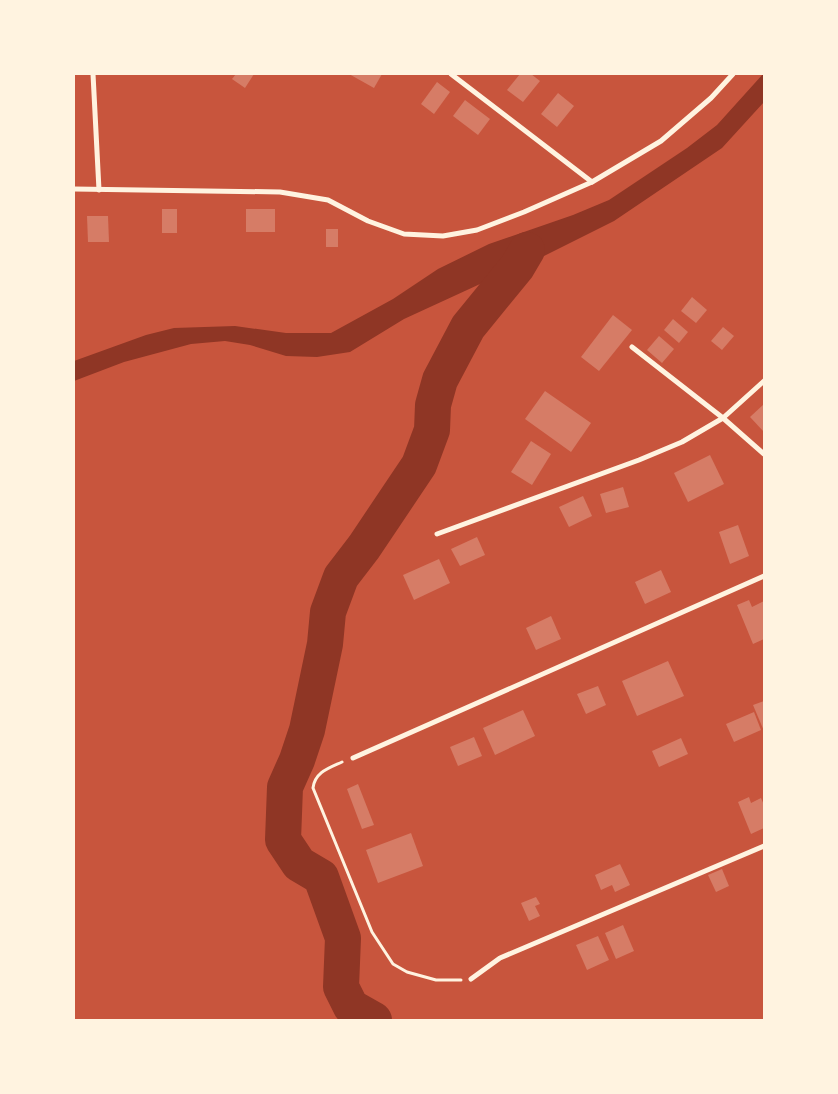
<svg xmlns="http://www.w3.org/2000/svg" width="838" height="1094" font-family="'Archivo Narrow',sans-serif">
	<rect width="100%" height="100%" fill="#c8553d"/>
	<polygon fill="#8f3625" points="763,74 764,102 722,148 614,221 538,259 517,267 404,319 350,352 317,357 286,356 250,345 225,341 191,344 124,362 74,381 74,361 146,335 174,328 235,326 286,333 331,333 393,299 438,269 489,244 573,215 609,200 687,148 717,125"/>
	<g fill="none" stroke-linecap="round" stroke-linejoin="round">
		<polyline stroke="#8f3625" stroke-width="36" points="374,1020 351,1007 341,987 343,938 321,877 299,864 283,840 285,787 297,760 307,730 325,644 328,612 341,577 364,547 419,465 432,430 433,405 440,380 468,327 517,267 527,250"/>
	</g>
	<g fill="#d67c66">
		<polygon points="236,74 254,74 245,88 232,79"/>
		<polygon points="349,74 382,74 374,88"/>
		<polygon points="520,74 531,74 540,81 523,102 507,90"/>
		<polygon points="437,82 450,92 434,114 421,104"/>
		<polygon points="558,93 574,106 557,127 541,114"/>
		<polygon points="465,100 490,119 478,135 453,116"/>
		<rect x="162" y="209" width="15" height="24"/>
		<rect x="246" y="209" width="29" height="23"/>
		<polygon points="87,216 108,216 109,242 88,242"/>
		<rect x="326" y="229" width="12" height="18"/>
		<polygon points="692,297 707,310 696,323 681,311"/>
		<polygon points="613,315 632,330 599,371 581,357"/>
		<polygon points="673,319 688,332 679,343 664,330"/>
		<polygon points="723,327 734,336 722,350 711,341"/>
		<polygon points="659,336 674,349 662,363 647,350"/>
		<polygon points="545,391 591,423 571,452 525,419"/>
		<polygon points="764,404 764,432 750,417"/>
		<polygon points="531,441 551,454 532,485 511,472"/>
		<polygon points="710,455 724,484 688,502 674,473"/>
		<polygon points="623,487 629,507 606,513 600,494"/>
		<polygon points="583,496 592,516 569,527 559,507"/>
		<polygon points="738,525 749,556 730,564 719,532"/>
		<polygon points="477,537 485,555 460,566 451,549"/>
		<polygon points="439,559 450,583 414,600 403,575"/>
		<polygon points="661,570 671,592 645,604 635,582"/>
		<polygon points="749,600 752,607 764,601 764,639 753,644 737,605"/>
		<polygon points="551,616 561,639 536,650 526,628"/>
		<polygon points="668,661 684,696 637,716 622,681"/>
		<polygon points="598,686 606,705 586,714 577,694"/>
		<polygon points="764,701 764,731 753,705"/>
		<polygon points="523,710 535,736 495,755 483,728"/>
		<polygon points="754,712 761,730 734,742 726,724"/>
		<polygon points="474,737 482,756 458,766 450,747"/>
		<polygon points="681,738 688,754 659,767 652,751"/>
		<polygon points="358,784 374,825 362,829 347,789"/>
		<polygon points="749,797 751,803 761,798 764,805 764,828 751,834 738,802"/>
		<polygon points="411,833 423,866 378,883 366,850"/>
		<polygon points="620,864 630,885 615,892 612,885 601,890 595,875"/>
		<polygon points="722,869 729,886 716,892 708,875"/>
		<polygon points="536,897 540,904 535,906 540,916 529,921 521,903"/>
		<polygon points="623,925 634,951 616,959 605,933"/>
		<polygon points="598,936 609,960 587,970 576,945"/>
	</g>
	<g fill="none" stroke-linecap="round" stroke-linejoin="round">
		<path stroke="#fff3e0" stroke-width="3" d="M342,762C329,768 315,772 313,788L372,932L393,964L407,972L436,980H461"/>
		<g stroke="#fff3e0" stroke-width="5">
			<polyline points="93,74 99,190"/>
			<polyline points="451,74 592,182"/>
			<polyline points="74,189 280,192 328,200 368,221 404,234 443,236 477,230 524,212 592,182 661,141 711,98 733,74"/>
			<polyline points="632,347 723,418 764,454"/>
			<polyline points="437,534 639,460 682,442 723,418 764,381"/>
			<polyline points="353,758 764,576"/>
			<polyline points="471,979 500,958 764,846"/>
		</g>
	</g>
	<rect width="838" height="1094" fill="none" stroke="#fff3e0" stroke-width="150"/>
</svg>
